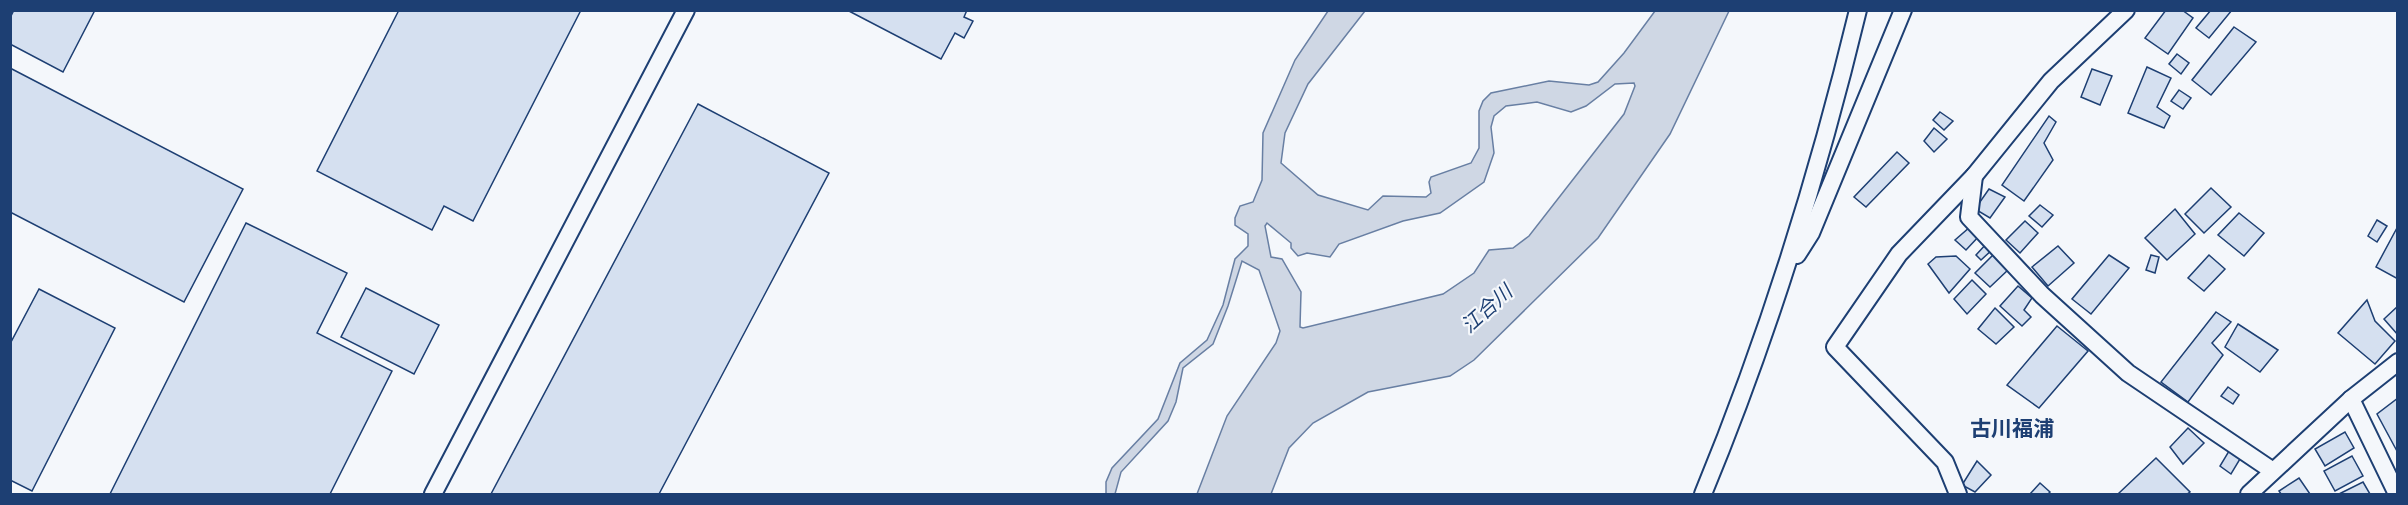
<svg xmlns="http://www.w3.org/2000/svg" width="2408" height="505" font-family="Jost,'Noto Sans JP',sans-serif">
	<rect width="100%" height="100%" fill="#f4f7fb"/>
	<path fill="#cfd7e4" stroke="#687fa3" stroke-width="1.5" fill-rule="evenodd" d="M1328,11H1365L1308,84L1285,133L1281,163L1318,195L1368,210L1383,196L1426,197L1431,193L1429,182L1431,177L1471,163L1479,148V111L1483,101L1491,93L1549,81L1589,85L1598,82L1624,53L1655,11H1729L1670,134L1598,238L1474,360L1450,376L1368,392L1313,423L1289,448L1271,494H1197L1227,416L1276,343L1280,331L1259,270L1242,261L1228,306L1213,344L1183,368L1176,402L1168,421L1121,472L1115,494H1106V482L1112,468L1158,419L1180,363L1207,340L1223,305L1235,259L1248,246V234L1235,225V218L1240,206L1253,202L1262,180L1263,133L1295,60ZM1634,83L1635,86L1624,114L1529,236L1513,248L1489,250L1474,273L1443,294L1303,328L1300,327L1301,292L1282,259L1271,257L1265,226L1267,223L1291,243V248L1298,256L1307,253L1330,257L1339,244L1403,221L1440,213L1484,182L1494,153L1491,127L1494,116L1506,106L1537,102L1571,112L1586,106L1615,84Z"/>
	<g fill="#d5e0f0" stroke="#1d3f73" stroke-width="1.5">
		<polygon points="14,10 95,10 63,72 10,44 10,18"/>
		<polygon points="399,10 581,10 473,221 444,206 432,230 317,171"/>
		<polygon points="847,10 967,10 964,17 973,21 964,38 955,33 941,59"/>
		<polygon points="2166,10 2182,10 2193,18 2168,54 2145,38"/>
		<polygon points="2211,10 2232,10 2209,38 2196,28"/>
		<polygon points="2234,27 2256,42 2211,95 2192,80"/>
		<polygon points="2177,54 2189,63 2181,74 2169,64"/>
		<polygon points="2147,67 2171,78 2157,107 2170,116 2164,128 2128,113"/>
		<polygon points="10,68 243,189 184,302 10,212"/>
		<polygon points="2092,69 2112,76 2100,105 2081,97"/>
		<polygon points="2179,90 2191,98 2183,109 2171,101"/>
		<polygon points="698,104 829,173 659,494 491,494"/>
		<polygon points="1940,112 1953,121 1944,130 1933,120"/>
		<polygon points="2049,116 2056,122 2044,143 2053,160 2024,201 2002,185"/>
		<polygon points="1934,128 1947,139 1934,152 1924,141"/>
		<polygon points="1897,152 1909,163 1866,207 1854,197"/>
		<polygon points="2211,188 2231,207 2204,233 2185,214"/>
		<polygon points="1989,189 2005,197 1990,218 1975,209"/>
		<polygon points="2040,205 2053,215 2042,227 2029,216"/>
		<polygon points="2175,209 2195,234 2167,260 2145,238"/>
		<polygon points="2239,213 2264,233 2244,256 2218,235"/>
		<polygon points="2377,220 2387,226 2377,242 2368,236"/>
		<polygon points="2025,221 2038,233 2020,253 2006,240"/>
		<polygon points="246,223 347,273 317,333 392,371 330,494 110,494"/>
		<polygon points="2398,226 2398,279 2376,267"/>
		<polygon points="1970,227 1980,235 1966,250 1955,240"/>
		<polygon points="1987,243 1993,249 1981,260 1976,255"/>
		<polygon points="2058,246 2074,263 2048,286 2032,267"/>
		<polygon points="1994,254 2009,269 1990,287 1975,273"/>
		<polygon points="2109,255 2129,268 2091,314 2072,299"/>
		<polygon points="2151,255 2159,257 2155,273 2146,270"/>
		<polygon points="2209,255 2225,269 2204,291 2188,278"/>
		<polygon points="1956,256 1970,269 1949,293 1928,264 1936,257"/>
		<polygon points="1972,280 1986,294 1967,314 1954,299"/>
		<polygon points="2018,286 2032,298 2024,310 2031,317 2022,326 2000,306"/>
		<polygon points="366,288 439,325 414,374 341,337"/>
		<polygon points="39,289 115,328 32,491 10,480 10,344"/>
		<polygon points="2367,300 2375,321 2395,341 2375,364 2338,333"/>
		<polygon points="2398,306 2398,335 2384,319"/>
		<polygon points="1995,308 2014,327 1996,344 1978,329"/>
		<polygon points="2216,312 2231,322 2212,343 2223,355 2188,402 2161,382"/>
		<polygon points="2238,324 2278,350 2260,372 2225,347"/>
		<polygon points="2057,326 2088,351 2039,408 2007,385"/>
		<polygon points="2228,387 2239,395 2233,404 2221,396"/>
		<polygon points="2398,398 2398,453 2377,414"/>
		<polygon points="2188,428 2204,443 2183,464 2170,447"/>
		<polygon points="2345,432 2354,448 2325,466 2315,449"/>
		<polygon points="2229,451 2240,459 2231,474 2220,466"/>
		<polygon points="2352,456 2363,476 2335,491 2324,471"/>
		<polygon points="2156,458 2190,492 2187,494 2118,494"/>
		<polygon points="1977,461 1991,475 1975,492 1962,485"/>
		<polygon points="2299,478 2310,494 2281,494 2279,491"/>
		<polygon points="2363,482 2370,494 2339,494"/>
		<polygon points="2040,483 2050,492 2048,494 2030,494"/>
	</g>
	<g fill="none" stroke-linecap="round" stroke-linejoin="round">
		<g stroke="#1d3f73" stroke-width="20">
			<g id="street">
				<polyline points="1974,176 1969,217 2042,295 2128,373 2273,471"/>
				<polyline points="1797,255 1811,233 1903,10"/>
				<polyline points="2351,399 2397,494"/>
				<polyline points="433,494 686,10"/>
				<path d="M1703,494C1768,337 1818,176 1858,10"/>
				<polyline points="1958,494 1945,462 1835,347 1899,254 1974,176 2051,81 2126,10"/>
				<polyline points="2249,494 2351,399 2398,362"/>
			</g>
		</g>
		<use href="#street" stroke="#f4f7fb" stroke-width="16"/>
	</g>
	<g text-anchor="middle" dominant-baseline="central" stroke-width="4.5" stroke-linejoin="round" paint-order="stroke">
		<g font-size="20" font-style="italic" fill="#1d3f73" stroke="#f4f7fb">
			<text transform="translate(1487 309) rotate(-42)">江合川</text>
		</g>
		<g font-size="21" font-weight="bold" fill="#1d3f73" stroke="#f4f7fb">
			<text x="2012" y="429">古川福浦</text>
		</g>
	</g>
	<rect width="2408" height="505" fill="none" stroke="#1d3f73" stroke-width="24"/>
</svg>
